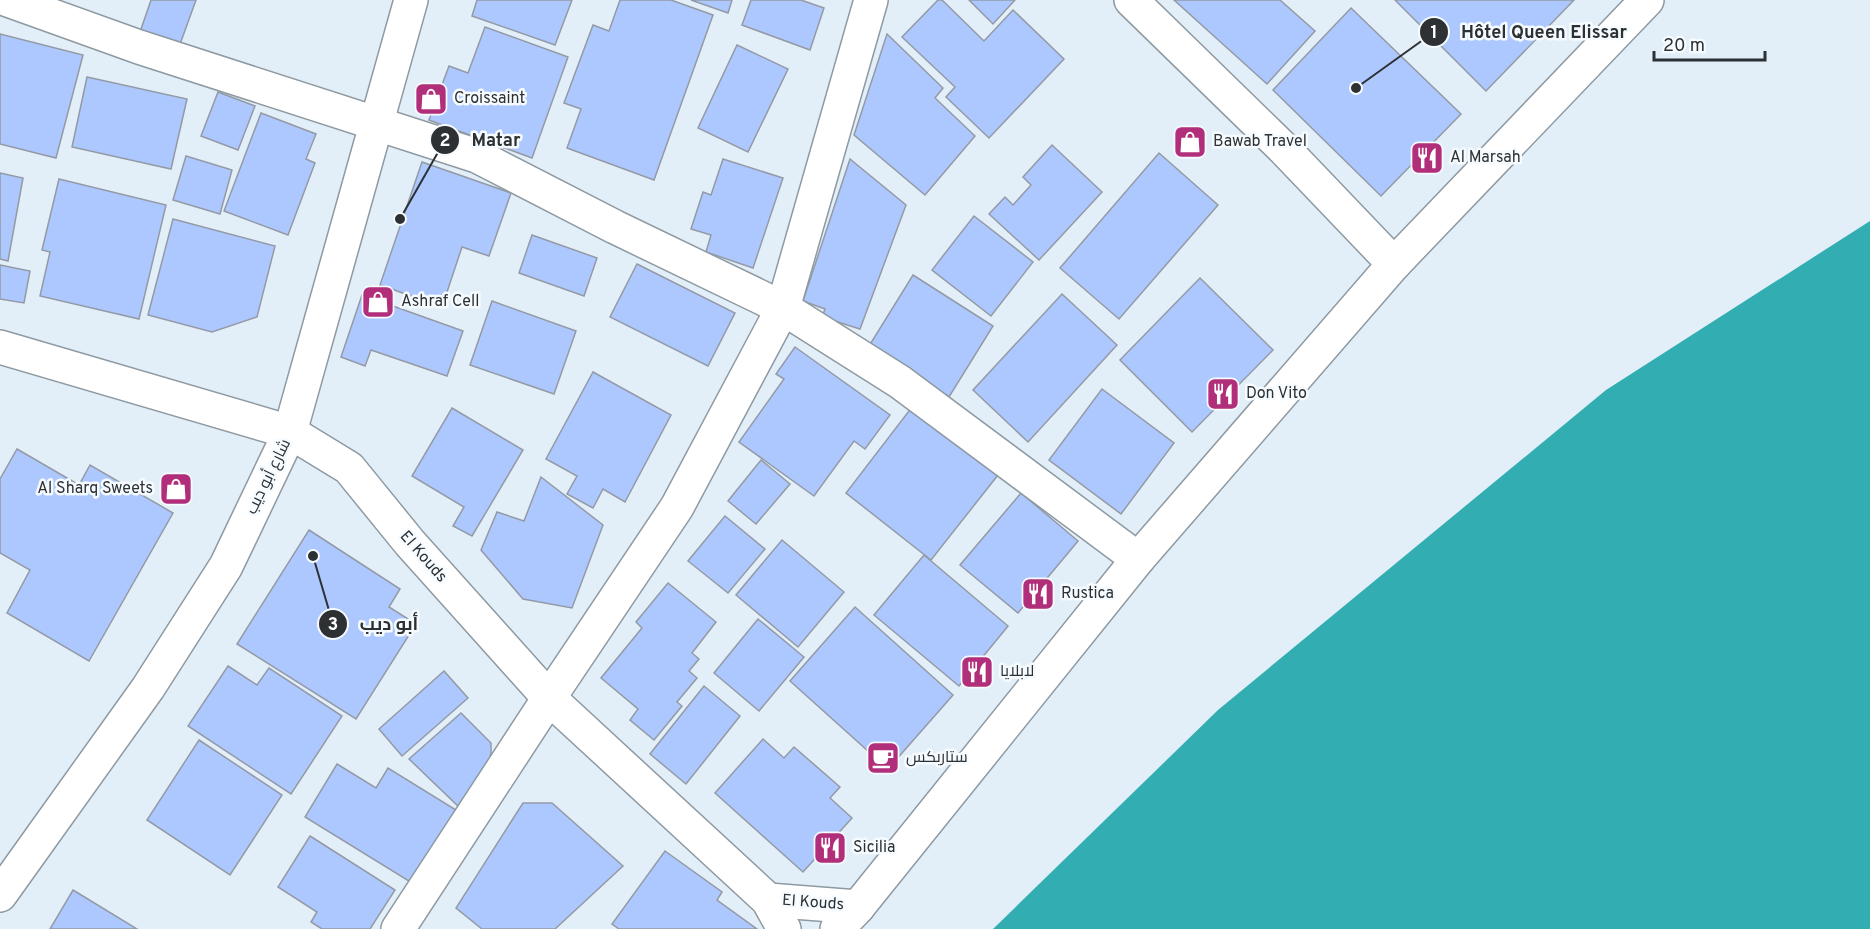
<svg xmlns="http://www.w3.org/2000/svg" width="1870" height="929" font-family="Overpass,Cairo,sans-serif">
	<rect width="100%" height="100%" fill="#e3eff8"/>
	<polygon fill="#32aeb3" points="1870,221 1870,929 993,929 1218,710 1606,390"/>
	<g fill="#acc8ff" stroke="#949aa5" stroke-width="1.5">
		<polygon points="151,0 196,0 179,47 140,32"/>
		<polygon points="477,0 572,0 555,45 472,16"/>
		<polygon points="620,0 671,0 713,15 654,180 567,148 581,109 564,103 593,25 609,31"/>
		<polygon points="691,0 732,0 728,13"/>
		<polygon points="751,0 801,0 824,8 810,50 742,25"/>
		<polygon points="938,0 942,0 984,41 1013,10 1064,59 989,138 946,97 955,87 902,37"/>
		<polygon points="969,0 1015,0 993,24"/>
		<polygon points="1174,0 1280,0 1315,31 1267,84"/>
		<polygon points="1395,0 1574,0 1486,91"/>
		<polygon points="1351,8 1461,114 1381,196 1273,90"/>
		<polygon points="485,27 568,57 532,158 429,120 449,66 468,73"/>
		<polygon points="0,34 83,55 56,158 0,144"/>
		<polygon points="887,34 943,88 935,98 975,136 925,195 854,135"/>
		<polygon points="737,45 788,69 748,152 698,128"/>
		<polygon points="87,77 187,99 171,169 72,147"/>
		<polygon points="218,92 255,106 238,150 201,136"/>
		<polygon points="261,113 316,134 306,159 315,163 288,235 224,211"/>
		<polygon points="1052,145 1102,192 1039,260 989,214 1005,197 1013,205 1031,185 1023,177"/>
		<polygon points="1159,153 1218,205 1119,319 1060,268"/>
		<polygon points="186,156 232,170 220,214 173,200"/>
		<polygon points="723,159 783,178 753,268 706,252 711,235 691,229 703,192 711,195"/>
		<polygon points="850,159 906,205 860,329 822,317 825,309 803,301"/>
		<polygon points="422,162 511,193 489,256 462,247 442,307 380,285"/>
		<polygon points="0,173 23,178 8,261 0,259"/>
		<polygon points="59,179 166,205 139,319 40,296 50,252 42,250"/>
		<polygon points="974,216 1033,262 991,316 932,270"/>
		<polygon points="173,219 275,246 257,317 212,332 148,315"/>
		<polygon points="532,235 597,258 584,296 519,273"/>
		<polygon points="637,264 735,313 708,366 610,317"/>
		<polygon points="0,265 30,271 24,303 0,299"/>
		<polygon points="913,275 993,326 949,397 869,346"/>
		<polygon points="1200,278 1273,350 1192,432 1120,360"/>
		<polygon points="1062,294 1117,345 1028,442 973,390"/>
		<polygon points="362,295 463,331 447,376 371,350 365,366 341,357"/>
		<polygon points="492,301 576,331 554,394 470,365"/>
		<polygon points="795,347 890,415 865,449 854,441 814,496 739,442 784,379 776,374"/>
		<polygon points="593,372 671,415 625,502 603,489 593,508 567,494 577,476 546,459"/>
		<polygon points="1102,389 1174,443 1121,514 1049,460"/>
		<polygon points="912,407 998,475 931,560 846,493"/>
		<polygon points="452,408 523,450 472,536 453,526 464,507 412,476"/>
		<polygon points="17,449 79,485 90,465 173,513 89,661 7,613 30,570 0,553 0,479"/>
		<polygon points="761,460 790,484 756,524 728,501"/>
		<polygon points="541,477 603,525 572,608 523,599 481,550 497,512 524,521"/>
		<polygon points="1021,493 1078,541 1018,613 960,565"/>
		<polygon points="725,516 765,549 728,593 688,561"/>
		<polygon points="309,530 400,589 389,607 416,624 356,719 237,644"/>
		<polygon points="782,540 844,592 798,647 736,595"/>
		<polygon points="924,555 1008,626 959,686 874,615"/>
		<polygon points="668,583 716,622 692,653 699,659 689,671 697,678 677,702 682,706 654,740 630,720 638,709 601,678 642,628 636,622"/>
		<polygon points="855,607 953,695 888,769 790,681"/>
		<polygon points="758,619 804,657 759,711 714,673"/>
		<polygon points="228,666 257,685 269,668 342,716 291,794 188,726"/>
		<polygon points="444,671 468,698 402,756 379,729"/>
		<polygon points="704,686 740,716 686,784 650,754"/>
		<polygon points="461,713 491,743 491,753 488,766 458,806 409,759"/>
		<polygon points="763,739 784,758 794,747 840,787 830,798 852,818 803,872 715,793"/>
		<polygon points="199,740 282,795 230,875 147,820"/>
		<polygon points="337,764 376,788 388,768 456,810 412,883 305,817"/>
		<polygon points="523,803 552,803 623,866 555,929 482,929 456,908"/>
		<polygon points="310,836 395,890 370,929 322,929 311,922 317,912 278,887"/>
		<polygon points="665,851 722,892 717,900 757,929 619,929 612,924"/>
		<polygon points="73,890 137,929 50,929"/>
	</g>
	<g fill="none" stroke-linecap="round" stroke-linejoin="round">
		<g stroke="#8e99a1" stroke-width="36">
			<g id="street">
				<polyline points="8,0 139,47 477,156 615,227 783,308 900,382 1138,559"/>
				<polyline points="1131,0 1285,150 1394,264"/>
				<polyline points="398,929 549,698 677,507 783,308 871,0"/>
			</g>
		</g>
		<g stroke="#8e99a1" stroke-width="36">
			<g id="secondary">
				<polyline points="0,347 290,432 349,468 410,543 549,698 768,900 784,929"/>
				<polyline points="0,895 148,688 226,566 290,432 411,0"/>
				<polyline points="768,900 858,907"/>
				<polyline points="837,929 858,907 1138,559 1394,264 1647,0"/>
			</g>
		</g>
		<use href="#street" stroke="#fff" stroke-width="33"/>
		<use href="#secondary" stroke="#fff" stroke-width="33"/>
	</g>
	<defs>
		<g id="shop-square" transform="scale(1.725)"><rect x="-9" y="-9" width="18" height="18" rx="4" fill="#b12f7a" stroke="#f6fbff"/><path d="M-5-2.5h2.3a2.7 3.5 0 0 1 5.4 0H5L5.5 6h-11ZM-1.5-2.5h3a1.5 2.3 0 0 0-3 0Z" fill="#fff"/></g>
		<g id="restaurant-square" transform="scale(1.725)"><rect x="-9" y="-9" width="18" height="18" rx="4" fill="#b12f7a" stroke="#f6fbff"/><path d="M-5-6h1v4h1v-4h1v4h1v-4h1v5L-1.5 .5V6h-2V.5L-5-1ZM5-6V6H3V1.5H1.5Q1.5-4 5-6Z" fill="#fff"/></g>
		<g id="cafe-square" transform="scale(1.725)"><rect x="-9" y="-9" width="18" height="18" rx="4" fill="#b12f7a" stroke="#f6fbff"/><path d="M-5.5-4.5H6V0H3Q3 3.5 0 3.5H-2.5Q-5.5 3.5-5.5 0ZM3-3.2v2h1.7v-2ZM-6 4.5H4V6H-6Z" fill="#fff"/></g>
	</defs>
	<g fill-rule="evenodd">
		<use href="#shop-square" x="431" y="99"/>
		<use href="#shop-square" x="1190" y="142"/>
		<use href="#restaurant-square" x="1427" y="158"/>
		<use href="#shop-square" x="378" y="302"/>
		<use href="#restaurant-square" x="1223" y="394"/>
		<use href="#shop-square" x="176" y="489"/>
		<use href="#restaurant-square" x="1038" y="594"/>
		<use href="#restaurant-square" x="977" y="672"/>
		<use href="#cafe-square" x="883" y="758"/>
		<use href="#restaurant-square" x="830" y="848"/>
	</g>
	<g text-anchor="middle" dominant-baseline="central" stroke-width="5" stroke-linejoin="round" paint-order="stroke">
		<g font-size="16" fill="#2d3134" stroke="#f6fbff" text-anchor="start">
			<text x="454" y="99">Croissaint</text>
			<text x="1213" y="142">Bawab Travel</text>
			<text x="1450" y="158">Al Marsah</text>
			<text x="401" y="302">Ashraf Cell</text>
			<text x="1246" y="394">Don Vito</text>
			<text x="153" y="489" text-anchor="end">Al Sharq Sweets</text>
			<text x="1061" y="594">Rustica</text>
			<text x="1000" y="672">لابلايا</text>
			<text x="906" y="758">ستاربكس</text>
			<text x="853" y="848">Sicilia</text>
		</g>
		<g font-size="16" fill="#2d3134" stroke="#f6fbff">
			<text transform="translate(269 477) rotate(-64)">شارع أبو ديب</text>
			<text transform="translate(423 557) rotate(49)">El Kouds</text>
			<text transform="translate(813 903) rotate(4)">El Kouds</text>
		</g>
	</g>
	<path fill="none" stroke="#2d3134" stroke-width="2" d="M1356 88L1434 32M400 219L445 140M313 556L333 624"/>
	<g fill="#2d3134" stroke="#f6fbff" stroke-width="2">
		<circle cx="1356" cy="88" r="6"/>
		<circle cx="400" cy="219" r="6"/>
		<circle cx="313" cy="556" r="6"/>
		<circle cx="1434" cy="32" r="15"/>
		<circle cx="445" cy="140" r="15"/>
		<circle cx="333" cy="624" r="15"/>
	</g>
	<g font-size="18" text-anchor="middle" font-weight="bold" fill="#fff">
		<text x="1434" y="38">1</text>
		<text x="445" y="146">2</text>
		<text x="333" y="630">3</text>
	</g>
	<g font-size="18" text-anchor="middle" font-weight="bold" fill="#2d3134" stroke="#f6fbff" stroke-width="5" stroke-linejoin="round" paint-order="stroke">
		<text x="1544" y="38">Hôtel Queen Elissar</text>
		<text x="496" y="146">Matar</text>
		<text x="389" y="630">أبو ديب</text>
	</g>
	<path d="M1654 51v9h111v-9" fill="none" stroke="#2d3134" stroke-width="3"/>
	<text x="1663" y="51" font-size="18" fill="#2d3134" stroke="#f6fbff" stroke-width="4.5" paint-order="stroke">20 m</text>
</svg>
